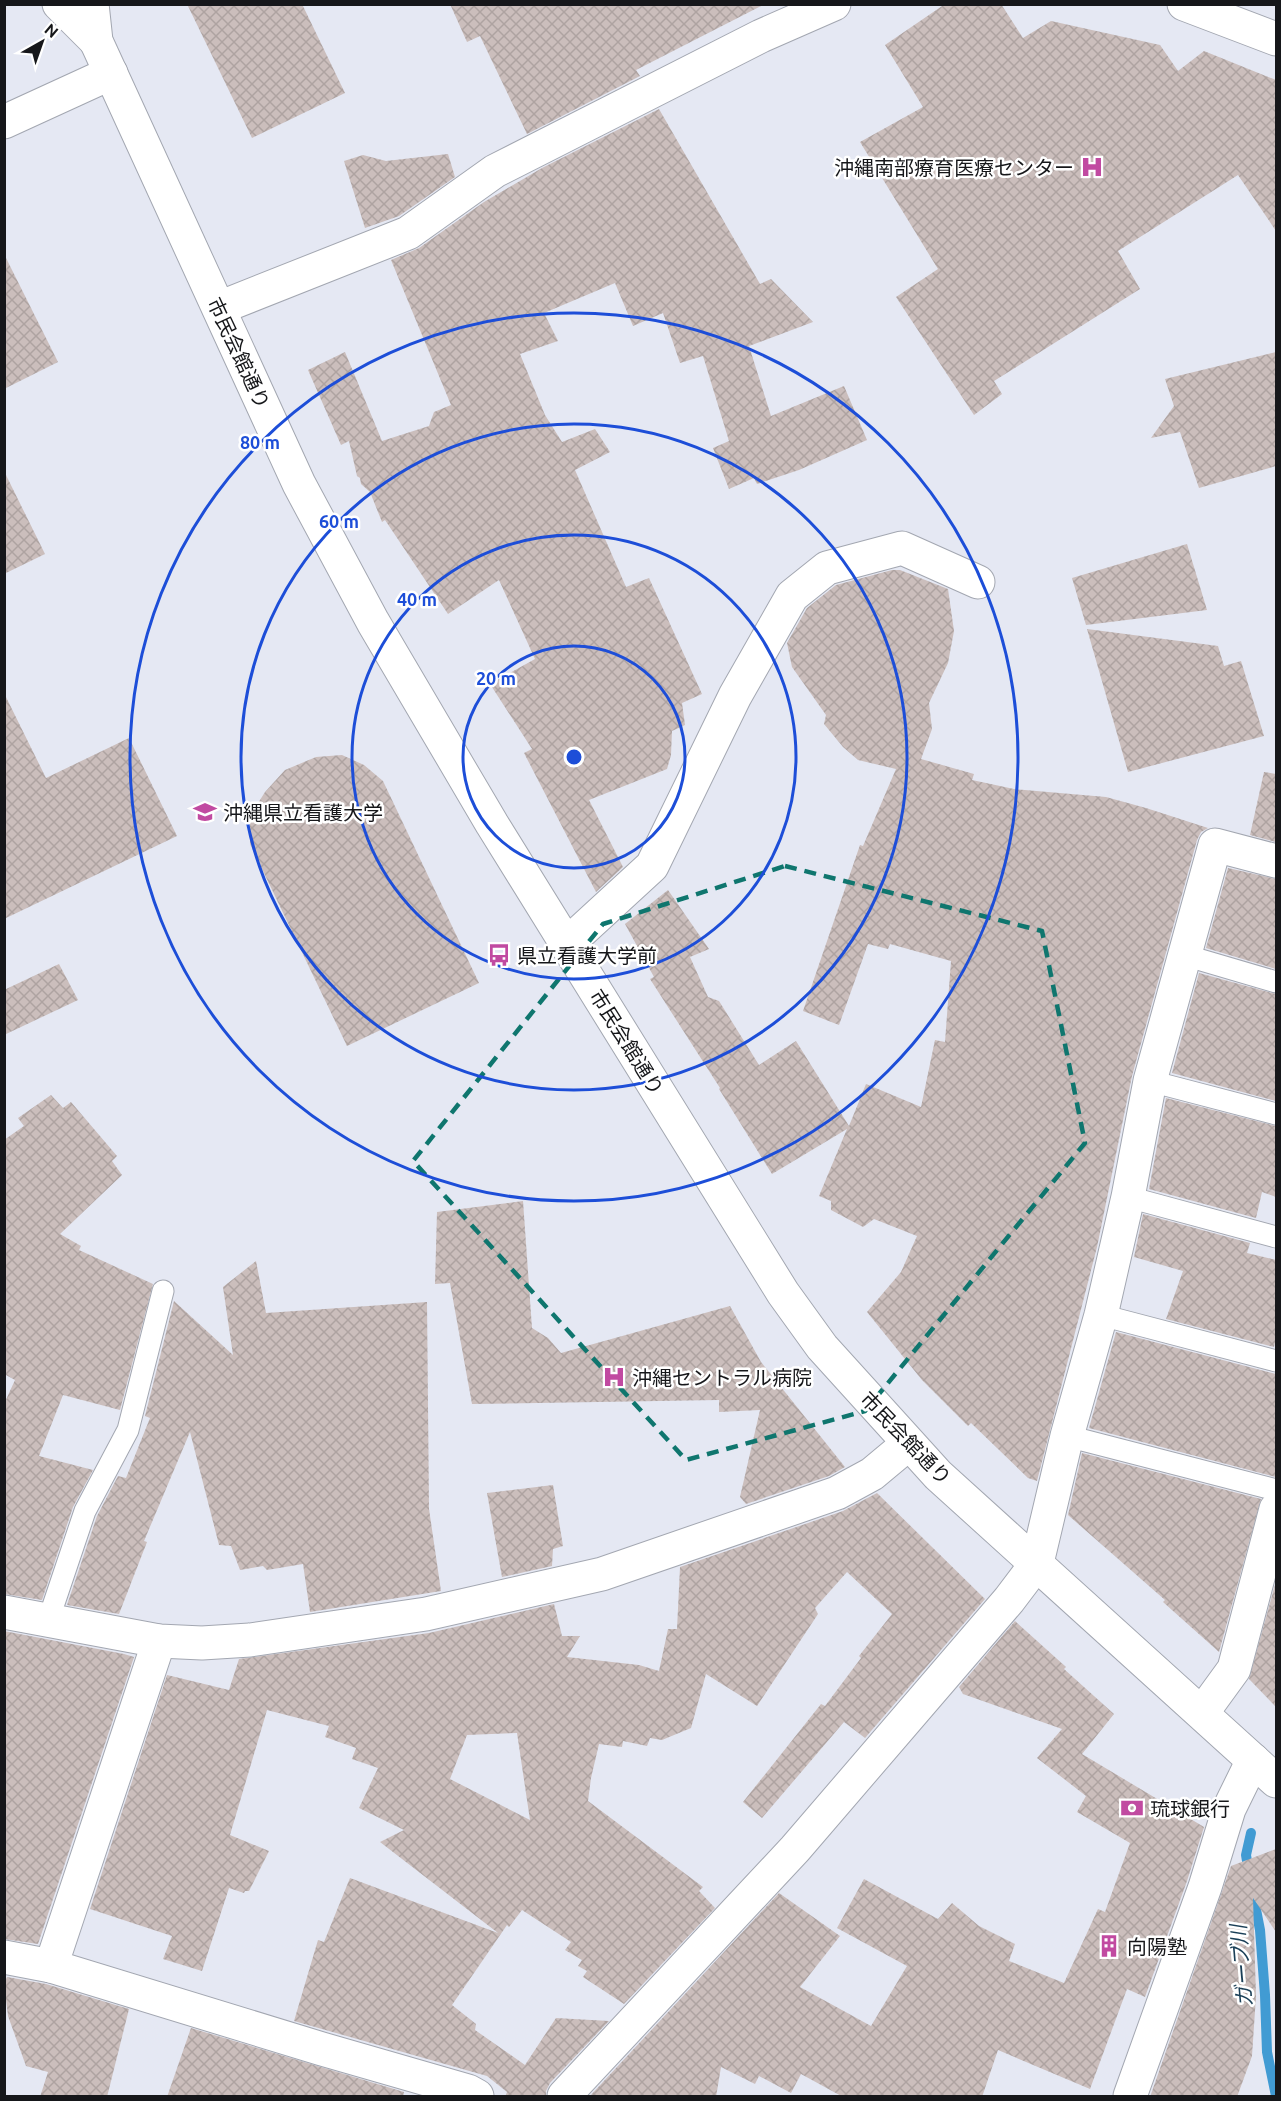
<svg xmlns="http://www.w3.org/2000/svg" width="1281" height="2101" font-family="Ubuntu,'Noto Sans JP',sans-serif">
	<defs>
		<pattern id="building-cross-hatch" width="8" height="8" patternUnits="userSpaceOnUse" patternTransform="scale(1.5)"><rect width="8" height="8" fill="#cbbebc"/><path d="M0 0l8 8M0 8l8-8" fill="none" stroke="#aea3a1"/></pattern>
	</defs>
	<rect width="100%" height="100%" fill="#e5e8f3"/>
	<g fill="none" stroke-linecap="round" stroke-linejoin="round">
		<g stroke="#419bd3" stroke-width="10">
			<polyline points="1249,1873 1246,1855 1251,1833"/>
			<polyline points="1252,1889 1260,1930 1265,1995 1267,2052 1276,2096"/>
		</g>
	</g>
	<g fill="url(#building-cross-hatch)" fill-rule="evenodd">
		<polygon points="187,4 302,4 345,93 252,138"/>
		<polygon points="450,4 765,4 636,70 640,76 527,134 480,36 467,42"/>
		<polygon points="945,4 1001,4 1023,38 1051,21 1160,45 1178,71 1204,51 1276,80 1276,231 1238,175 1118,251 1140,289 994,381 1002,394 974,415 896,297 938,269 860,142 923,107 885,45"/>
		<polygon points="659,109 760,284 771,279 813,322 749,346 771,416 844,386 867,440 799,470 757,484 754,478 729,489 713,448 729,441 703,356 680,363 663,313 633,326 615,283 544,313 558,341 520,354 545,415 562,442 595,429 610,452 575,470 626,587 649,578 702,694 682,703 685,725 672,731 671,755 667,769 589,800 623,867 596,892 524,753 532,749 490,684 535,659 499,580 448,614 385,520 382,522 370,492 361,484 360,478 357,476 349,441 341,445 308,370 345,352 382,441 429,426 434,412 451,405 391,260 419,248 484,202 542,168"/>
		<polygon points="448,154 455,177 399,216 365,228 344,161 363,155 386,161"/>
		<polygon points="4,254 58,362 4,389"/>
		<polygon points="1276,352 1276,466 1199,488 1180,432 1151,438 1174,406 1165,379"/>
		<polygon points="4,471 45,554 4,574"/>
		<polygon points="1187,544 1207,610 1086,625 1072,578"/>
		<polygon points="892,570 900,570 948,589 954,631 948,663 929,703 932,729 921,759 974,774 972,780 1014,789 1106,797 1146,808 1208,828 1201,832 1197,840 1132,1076 1097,1247 1037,1481 1028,1478 971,1423 968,1426 922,1380 867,1312 901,1272 917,1236 874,1219 863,1227 831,1210 831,1201 819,1196 847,1129 772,1174 719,1089 720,1088 650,979 654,977 625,924 668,890 709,949 690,957 708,997 719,1001 759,1065 796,1041 849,1126 866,1084 921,1107 935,1040 945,1042 951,961 890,944 888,949 868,944 839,1025 803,1011 860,845 863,846 896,769 858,760 843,747 824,724 826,715 792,667 787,643 807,608 836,585"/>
		<polygon points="1087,629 1218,646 1224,666 1241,661 1264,736 1128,772"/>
		<polygon points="4,693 46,778 129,738 177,836 4,919"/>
		<polygon points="342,755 364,765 383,781 479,983 347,1046 250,844 250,816 265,792 285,770 316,757"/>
		<polygon points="1264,772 1276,774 1276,842 1250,835"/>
		<polygon points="1228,868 1276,879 1276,969 1206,948"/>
		<polygon points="59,964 78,1000 4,1035 4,990"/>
		<polygon points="1199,973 1276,994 1276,1101 1172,1073"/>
		<polygon points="51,1095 63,1108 71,1102 117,1156 112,1161 122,1175 60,1234 81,1246 79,1250 153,1284 120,1410 63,1395 39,1456 93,1470 73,1507 42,1600 4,1594 4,1404 15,1380 4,1374 4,1140 24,1126 18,1118"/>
		<polygon points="1166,1098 1276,1126 1276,1197 1262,1192 1256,1218 1149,1189"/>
		<polygon points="523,1201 532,1328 548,1338 561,1353 730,1306 761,1362 845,1467 829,1476 746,1504 740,1497 760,1410 719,1412 719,1400 472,1404 450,1283 435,1284 437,1212"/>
		<polygon points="1143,1214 1250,1243 1247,1253 1276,1260 1276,1338 1274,1347 1166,1319 1183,1271 1134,1257"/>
		<polygon points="256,1261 266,1313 427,1302 429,1509 441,1591 310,1612 303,1564 267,1570 263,1566 240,1570 231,1546 219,1545 190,1432 144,1541 147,1542 119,1614 67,1605 97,1516 118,1476 126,1478 150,1418 145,1416 174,1301 233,1355 223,1287"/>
		<polygon points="1116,1332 1276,1374 1276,1477 1089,1428"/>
		<polygon points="1082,1453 1261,1499 1219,1652 1163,1602 1165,1600 1068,1515"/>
		<polygon points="553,1485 563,1546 553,1549 552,1566 502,1577 487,1493"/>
		<path d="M877,1493L985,1599L865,1738L844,1722L762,1818L743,1802L821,1704L825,1706L861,1658L859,1656L892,1614L847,1572L815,1608L818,1614L757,1706L706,1674L691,1728L662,1740L650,1738L647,1746L623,1741L622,1747L599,1744L591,1778L588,1801L703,1887L699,1891L715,1908L624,2004L583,1977L587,1971L578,1966L582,1960L565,1950L571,1942L522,1910L509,1927L507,1925L452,2005L476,2024L475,2030L525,2065L556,2018L609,2021L550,2083L546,2091V2097H505L507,2092L487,2076L294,2021L318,1940L324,1942L350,1878L498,1933L380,1842L404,1830L359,1808L378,1768L352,1759L356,1748L325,1737L329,1726L267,1710L230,1835L269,1851L249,1891H245L244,1893L229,1888L202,1971L163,1959L172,1936L90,1909L167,1675L229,1690L239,1659L429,1633L554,1604L562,1636H580L567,1657L639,1665L659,1671L668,1629H677L680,1567L843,1511ZM517,1733L530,1820L450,1779L467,1735Z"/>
		<polygon points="1276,1581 1276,1707 1249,1679"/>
		<polygon points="1015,1621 1066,1667 1064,1669 1114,1714 1082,1754 1204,1827 1187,1881 1145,1997 1127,1989 1090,2089 998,2050 982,2097 843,2097 801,2074 791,2093 759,2076 755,2084 721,2067 716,2097 589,2097 779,1893 840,1936 800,1987 871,2026 907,1966 837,1928 864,1879 938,1919 952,1903 979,1926 1015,1944 1009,1961 1064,1983 1098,1909 1105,1912 1130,1843 1077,1812 1086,1796 1037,1758 1062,1729 963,1694 959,1687"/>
		<polygon points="4,1631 124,1654 134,1657 38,1944 4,1939"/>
		<polygon points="1276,1849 1276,1932 1253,1898 1256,1996 1252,2056 1237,2097 1150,2097 1231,1866"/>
		<polygon points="7,1977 46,1984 129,2009 107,2097 40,2097 48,2072 26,2066 8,2016 4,1983"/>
		<polygon points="191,2028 404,2092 403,2097 167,2097"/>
	</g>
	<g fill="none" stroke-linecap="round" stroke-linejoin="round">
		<g stroke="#a3a7b1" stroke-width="23">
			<g id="lane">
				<polyline points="1184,955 1276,982"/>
				<polyline points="1150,1081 1276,1114"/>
				<polyline points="1128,1197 1276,1237"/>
				<polyline points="1101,1315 1276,1361"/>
				<polyline points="1067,1436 1276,1490"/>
				<polyline points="48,1621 85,1511 128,1430 163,1291"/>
			</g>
		</g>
		<g stroke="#a3a7b1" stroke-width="35">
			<g id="street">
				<polyline points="1184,4 1276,39"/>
				<polyline points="4,122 111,73"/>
				<polyline points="219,308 408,233 495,171 761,36 834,4"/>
				<polyline points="566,945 652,866 735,696 792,596 827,568 902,548 978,582"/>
				<polyline points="4,1612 159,1641 202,1643 250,1640 426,1614 602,1574 837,1493 872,1474 908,1444"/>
				<polyline points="1202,1713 1234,1669 1276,1509"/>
				<polyline points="4,1957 51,1966 322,2049 468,2091 477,2096"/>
				<polyline points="51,1966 159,1641"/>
				<polyline points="564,2096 795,1849 1009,1600 1037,1563 1067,1436 1101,1315 1128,1197 1150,1081 1215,845 1276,861"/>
				<polyline points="1130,2096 1205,1887 1229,1809 1253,1760"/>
			</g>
		</g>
		<g stroke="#a3a7b1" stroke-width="35">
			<g id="secondary">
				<polyline points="59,4 96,41"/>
				<polyline points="92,4 96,41 299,484 373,622 492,824 783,1293 822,1347 938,1475 1276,1781"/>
			</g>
		</g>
		<use href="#lane" stroke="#fff" stroke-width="21"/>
		<use href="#street" stroke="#fff" stroke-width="33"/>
		<use href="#secondary" stroke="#fff" stroke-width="33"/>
	</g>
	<path fill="none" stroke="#0f766e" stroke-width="4.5" stroke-dasharray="12 8" stroke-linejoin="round" d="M785,866L1042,931L1085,1143L865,1411L686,1460L413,1161L603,924Z"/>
	<g fill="none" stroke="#1d4ed8" stroke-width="3">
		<circle cx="574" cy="757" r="111"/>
		<circle cx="574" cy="757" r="222"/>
		<circle cx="574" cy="757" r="333"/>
		<circle cx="574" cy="757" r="444"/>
	</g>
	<defs>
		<g id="hospital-bare" transform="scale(1.8)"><path d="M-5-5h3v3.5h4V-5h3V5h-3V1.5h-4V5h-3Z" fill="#c14aa1" stroke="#fff" stroke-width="2.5" paint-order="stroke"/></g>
		<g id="university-bare" transform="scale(1.8)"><path d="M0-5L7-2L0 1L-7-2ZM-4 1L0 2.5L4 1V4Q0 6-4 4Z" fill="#c14aa1" stroke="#fff" stroke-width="2.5" paint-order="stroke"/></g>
		<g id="bus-bare" transform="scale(1.8)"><path d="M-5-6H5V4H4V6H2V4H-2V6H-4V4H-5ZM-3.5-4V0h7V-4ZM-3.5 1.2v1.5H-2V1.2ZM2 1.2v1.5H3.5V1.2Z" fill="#c14aa1" stroke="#fff" stroke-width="2.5" paint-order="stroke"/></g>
		<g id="bank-bare" transform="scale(1.8)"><path d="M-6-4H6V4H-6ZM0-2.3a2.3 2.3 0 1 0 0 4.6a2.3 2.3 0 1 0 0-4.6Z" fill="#c14aa1" stroke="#fff" stroke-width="2.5" paint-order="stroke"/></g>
		<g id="building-bare" transform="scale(1.8)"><path d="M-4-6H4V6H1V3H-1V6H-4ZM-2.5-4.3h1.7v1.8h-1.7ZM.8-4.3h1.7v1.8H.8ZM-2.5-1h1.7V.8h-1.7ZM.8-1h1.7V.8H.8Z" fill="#c14aa1" stroke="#fff" stroke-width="2.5" paint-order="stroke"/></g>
	</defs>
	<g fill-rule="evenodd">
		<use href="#hospital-bare" x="1092" y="167"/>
		<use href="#university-bare" x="205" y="812"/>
		<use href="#bus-bare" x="499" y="955"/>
		<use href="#hospital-bare" x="614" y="1377"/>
		<use href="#bank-bare" x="1132" y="1808"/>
		<use href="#building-bare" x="1109" y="1946"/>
	</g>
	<g text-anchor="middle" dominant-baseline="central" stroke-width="5" stroke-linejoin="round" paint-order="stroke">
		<g font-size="20" fill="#16171a" stroke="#fff" text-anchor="start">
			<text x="1074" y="167" text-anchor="end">沖縄南部療育医療センター</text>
			<text x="223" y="812">沖縄県立看護大学</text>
			<text x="517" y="955">県立看護大学前</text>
			<text x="632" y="1377">沖縄セントラル病院</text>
			<text x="1150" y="1808">琉球銀行</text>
			<text x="1127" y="1946">向陽塾</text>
		</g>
		<g font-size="20" fill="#16171a" stroke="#fff">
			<text transform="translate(239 353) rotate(65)">市民会館通り</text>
			<text transform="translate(627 1042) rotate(58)">市民会館通り</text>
			<text transform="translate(906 1438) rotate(46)">市民会館通り</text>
		</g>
		<g font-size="21" font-style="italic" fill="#1a3f57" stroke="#fff">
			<text transform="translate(1241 1966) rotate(-95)">ガーブ川</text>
		</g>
	</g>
	<circle cx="574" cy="757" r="9" fill="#1d4ed8" stroke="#fff" stroke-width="3"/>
	<g font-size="18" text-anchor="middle" font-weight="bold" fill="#1d4ed8" stroke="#fff" stroke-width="5" stroke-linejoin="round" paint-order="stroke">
		<text x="260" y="449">80 m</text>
		<text x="339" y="528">60 m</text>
		<text x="417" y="606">40 m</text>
		<text x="496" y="685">20 m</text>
	</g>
	<rect width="1281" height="2101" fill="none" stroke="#16171a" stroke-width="12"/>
	<g transform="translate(42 42) rotate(40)" stroke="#ffffff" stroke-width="4.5" paint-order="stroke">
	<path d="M0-4.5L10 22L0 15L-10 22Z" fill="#16171a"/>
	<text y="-9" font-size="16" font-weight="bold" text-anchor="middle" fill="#16171a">N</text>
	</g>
</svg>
